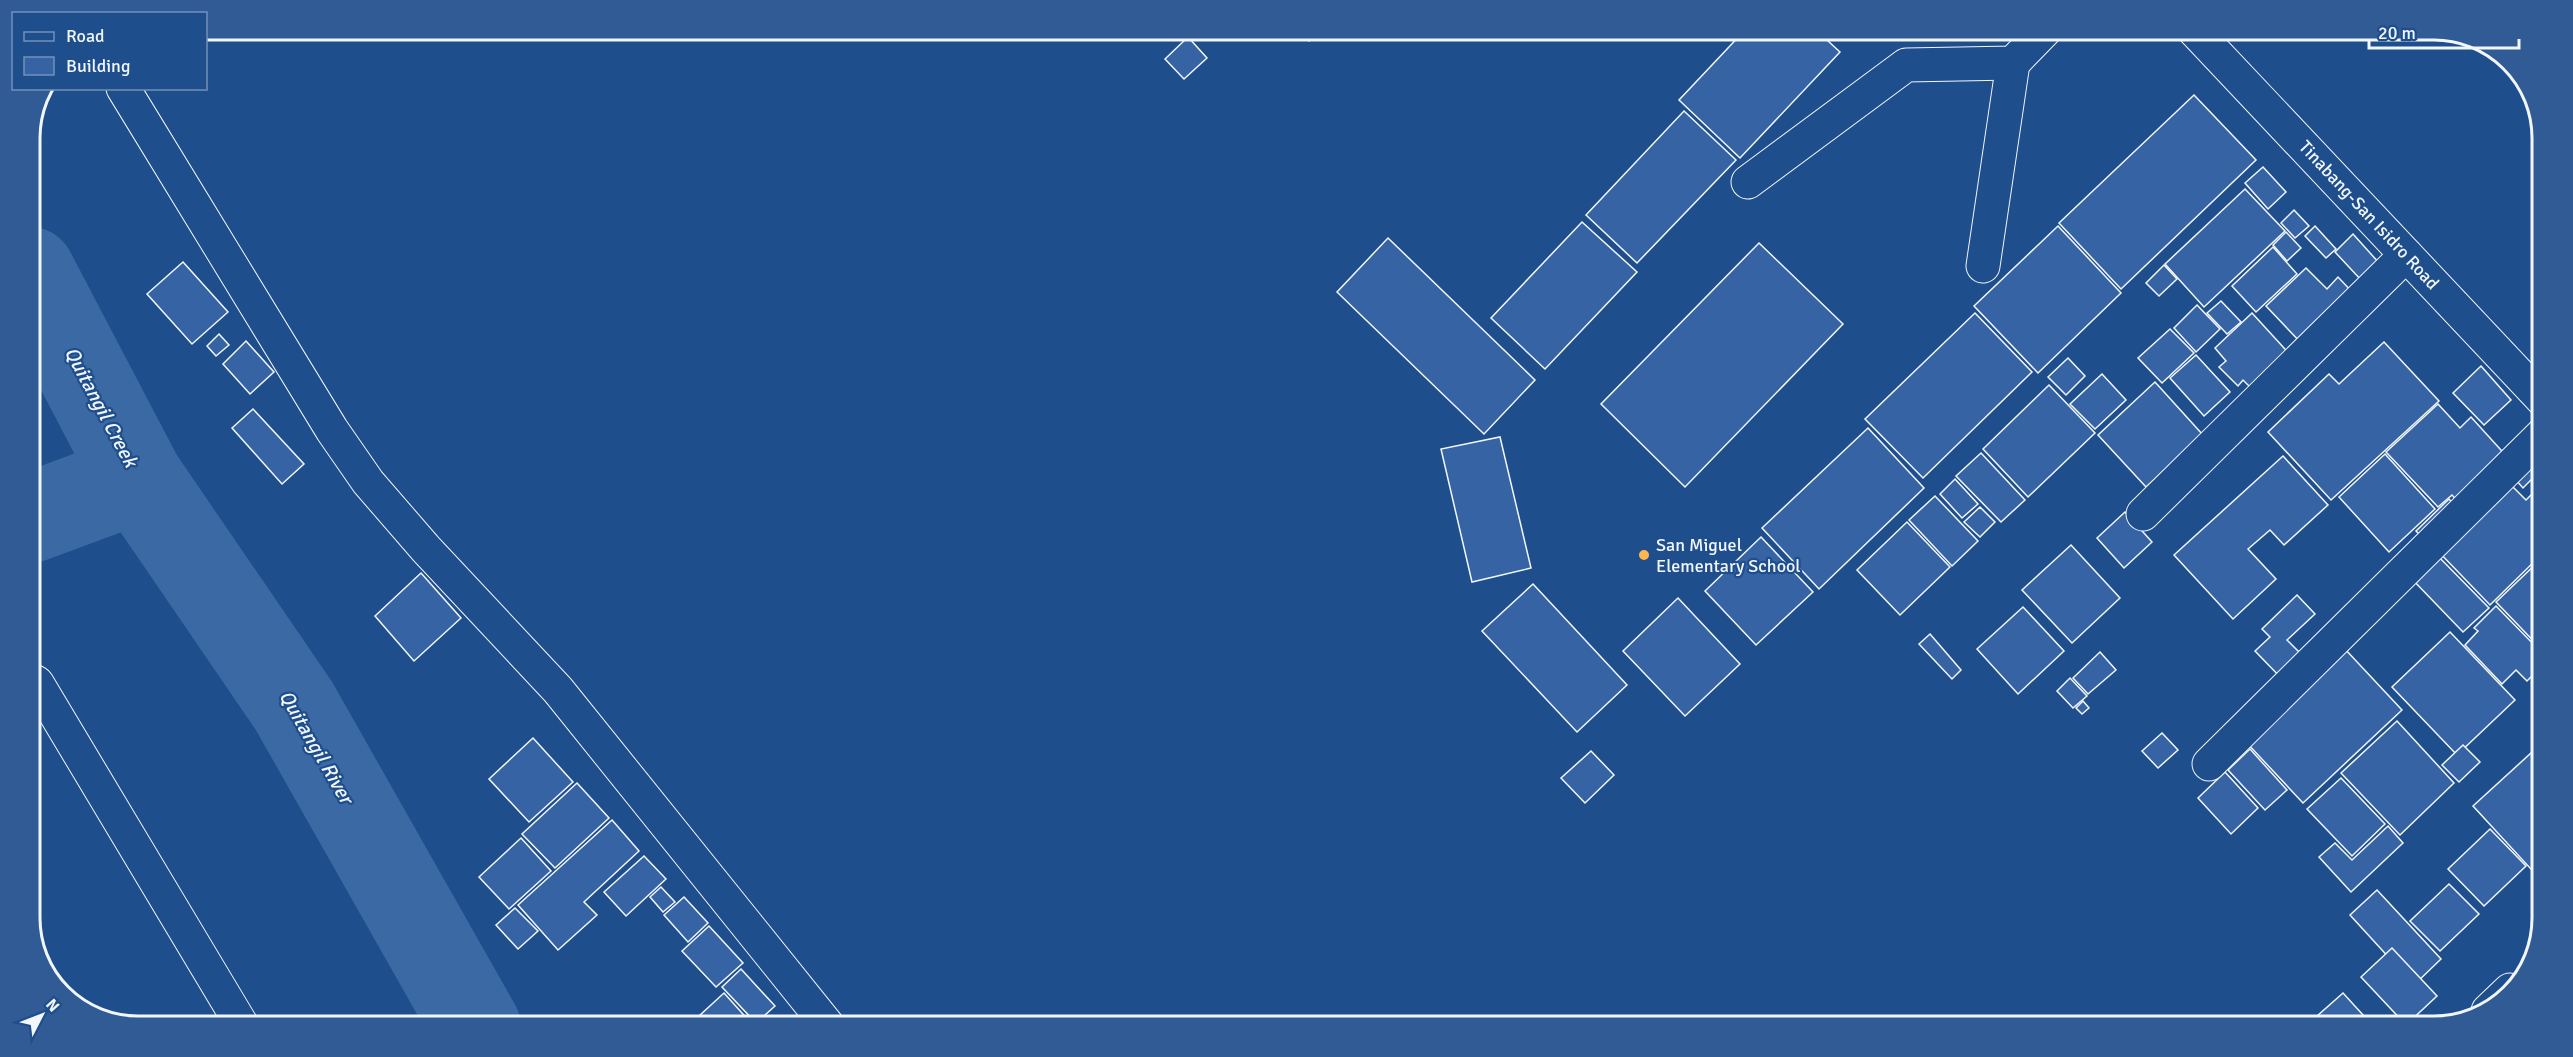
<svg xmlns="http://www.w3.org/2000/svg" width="2573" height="1057" font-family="Signika,sans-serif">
	<rect width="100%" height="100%" fill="#1f4e8c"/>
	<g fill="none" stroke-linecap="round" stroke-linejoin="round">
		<g stroke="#3b69a3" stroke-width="90">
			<polyline points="30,272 138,478 294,706 476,1027"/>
			<polyline points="30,518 138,478"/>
		</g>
	</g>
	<g fill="#3563a3" stroke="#f2f6ff" stroke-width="1.5">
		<polygon points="1299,30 1320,30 1309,41"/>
		<polygon points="1745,30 1816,30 1840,52 1740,158 1679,100"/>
		<polygon points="1829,30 1842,30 1836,37"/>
		<polygon points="1188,37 1207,58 1184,79 1165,59"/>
		<polygon points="2194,95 2256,160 2121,289 2059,223"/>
		<polygon points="1684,111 1736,160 1637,263 1586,215"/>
		<polygon points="2263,167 2286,192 2268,209 2245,183"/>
		<polygon points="2245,189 2285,231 2204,307 2165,264"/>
		<polygon points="2294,210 2309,226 2295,238 2281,223"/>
		<polygon points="1582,222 1637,272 1545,369 1491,318"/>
		<polygon points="2058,226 2121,293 2038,373 1974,306"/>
		<polygon points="2315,226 2336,249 2326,258 2305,236"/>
		<polygon points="2286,232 2301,248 2287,261 2273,245"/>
		<polygon points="2353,234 2380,264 2362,281 2335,252"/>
		<polygon points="1388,238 1535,380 1484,434 1337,292"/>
		<polygon points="1759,243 1843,324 1685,487 1601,404"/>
		<polygon points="2273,247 2297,274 2256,312 2232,286"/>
		<polygon points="183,262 228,312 192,344 147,294"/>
		<polygon points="2164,265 2177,279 2159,296 2146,283"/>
		<polygon points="2306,268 2327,289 2338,277 2356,296 2304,346 2266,306"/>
		<polygon points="2221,301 2241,322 2227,334 2207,313"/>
		<polygon points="2197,305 2220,329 2196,352 2174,328"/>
		<polygon points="1975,313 2032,372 1923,478 1865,419"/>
		<polygon points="2252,313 2296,361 2259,396 2243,380 2238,386 2219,367 2226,361 2215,348"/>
		<polygon points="2170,329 2194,353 2162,383 2138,358"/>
		<polygon points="219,334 229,345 216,356 207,346"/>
		<polygon points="246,341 274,372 250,394 223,364"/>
		<polygon points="2384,342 2439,401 2331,500 2268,432 2329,374 2339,384"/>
		<polygon points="2196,355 2230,392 2204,416 2170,378"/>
		<polygon points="2068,358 2085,376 2066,395 2048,377"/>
		<polygon points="2481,366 2511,400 2484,425 2453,393"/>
		<polygon points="2102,374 2126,400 2095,429 2070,404"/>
		<polygon points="2155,382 2203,435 2146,487 2098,435"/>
		<polygon points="2049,385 2095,433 2028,497 1983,449"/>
		<polygon points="2438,404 2460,428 2471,417 2510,460 2461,505 2452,495 2438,507 2386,452"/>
		<polygon points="253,409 304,464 282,484 232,428"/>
		<polygon points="1868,428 1924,488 1819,589 1762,528"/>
		<polygon points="1500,437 1531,568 1472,582 1441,449"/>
		<polygon points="1981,453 2025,500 2001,522 1956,476"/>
		<polygon points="2385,454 2435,509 2389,552 2339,497"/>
		<polygon points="2283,456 2328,505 2284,545 2270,530 2248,549 2276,579 2233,619 2174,555"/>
		<polygon points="2535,460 2543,468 2523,488 2515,479"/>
		<polygon points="1955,479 1978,504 1962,518 1940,494"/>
		<polygon points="2506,480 2526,500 2543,483 2543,553 2490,605 2435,548"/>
		<polygon points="1935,496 1978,541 1952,566 1909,520"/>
		<polygon points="2449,499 2461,513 2429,544 2416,531"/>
		<polygon points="1980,507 1995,522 1980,537 1964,522"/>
		<polygon points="2125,512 2152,542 2124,568 2097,538"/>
		<polygon points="1907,522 1950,567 1900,615 1857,570"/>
		<polygon points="1761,537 1813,592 1756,645 1705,591"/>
		<polygon points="2071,545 2120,598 2072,643 2022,590"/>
		<polygon points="2435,553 2489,608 2463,632 2410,577"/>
		<polygon points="2543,557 2543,651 2496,602"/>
		<polygon points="421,573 461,618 414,661 375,616"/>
		<polygon points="1533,584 1627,685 1577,732 1482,631"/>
		<polygon points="2297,595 2315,614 2287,640 2306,659 2284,681 2255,651 2270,637 2262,629"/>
		<polygon points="1678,598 1740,664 1685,716 1623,651"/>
		<polygon points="2496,606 2543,654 2543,665 2527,681 2516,670 2502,684 2465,645 2478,631 2474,628"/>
		<polygon points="2023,607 2064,651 2018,694 1977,649"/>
		<polygon points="2450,632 2515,700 2457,755 2392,687"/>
		<polygon points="1930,634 1961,670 1952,679 1919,644"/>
		<polygon points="2344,648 2402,710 2303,803 2245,741"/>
		<polygon points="2100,652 2116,670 2088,694 2073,678"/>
		<polygon points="2070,678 2087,696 2073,708 2057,691"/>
		<polygon points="2083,701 2089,708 2082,714 2076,708"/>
		<polygon points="2397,721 2454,783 2400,835 2341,773"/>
		<polygon points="2162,733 2178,750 2158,768 2142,751"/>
		<polygon points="533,738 573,782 529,822 489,779"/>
		<polygon points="2543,742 2543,880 2542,881 2473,806"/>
		<polygon points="2463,745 2480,762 2459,782 2442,765"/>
		<polygon points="2250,749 2287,790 2265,810 2228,770"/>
		<polygon points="1591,751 1614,775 1585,803 1561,778"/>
		<polygon points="2225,772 2258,808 2231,834 2198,798"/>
		<polygon points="2341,778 2385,824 2352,856 2307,809"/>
		<polygon points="577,783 609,818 555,868 522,834"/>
		<polygon points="612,820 639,851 584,902 597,915 558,950 518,905"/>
		<polygon points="2388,826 2403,843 2351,892 2319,857 2335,843 2352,860"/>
		<polygon points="2490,829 2526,866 2484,906 2448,869"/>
		<polygon points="521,838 551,871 509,909 479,877"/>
		<polygon points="644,856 666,879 626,916 604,892"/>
		<polygon points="2449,884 2479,914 2440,951 2410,921"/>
		<polygon points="661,887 675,902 663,912 650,897"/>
		<polygon points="2377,890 2441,959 2414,985 2350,915"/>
		<polygon points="684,897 708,923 688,942 664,915"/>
		<polygon points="515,908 538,931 518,949 496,925"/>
		<polygon points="709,926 743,963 716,987 682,951"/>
		<polygon points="2392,948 2437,996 2406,1025 2361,977"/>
		<polygon points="741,969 775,1006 756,1023 722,987"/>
		<polygon points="724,993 751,1023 747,1027 687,1027"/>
		<polygon points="2343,993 2374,1027 2311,1027 2308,1024"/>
	</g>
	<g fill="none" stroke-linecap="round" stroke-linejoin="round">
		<g stroke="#f2f6ff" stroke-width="35">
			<g id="minor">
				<polyline points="2194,30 2543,400"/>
				<polyline points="123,88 332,430 368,482 426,549 558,690 829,1027"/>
				<polyline points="1748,182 1906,65 2013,63 2045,30"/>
				<polyline points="1983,266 2013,63"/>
				<polyline points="2143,514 2406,255"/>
				<polyline points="30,679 37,683 243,1027"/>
				<polyline points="2209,764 2543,434"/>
				<polyline points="2488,1011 2510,990"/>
			</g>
		</g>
		<use href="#minor" stroke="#1f4e8c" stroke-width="33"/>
	</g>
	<circle fill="#ffb74d" stroke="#1f4e8c" stroke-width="2" cx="1644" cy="555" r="6"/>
	<g text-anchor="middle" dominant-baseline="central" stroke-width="4.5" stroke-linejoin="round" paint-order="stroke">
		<g font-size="18" fill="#f2f6ff" stroke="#1f4e8c">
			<text transform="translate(2369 215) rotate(47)">Tinabang-San Isidro Road</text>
		</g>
		<g font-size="18" fill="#f2f6ff" stroke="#1f4e8c" text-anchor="start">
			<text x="1656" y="545">San Miguel<tspan x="1656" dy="21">Elementary School</tspan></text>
		</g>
		<g font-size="20" font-style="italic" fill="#f2f6ff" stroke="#1f4e8c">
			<text transform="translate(101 407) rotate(62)">Quitangil Creek</text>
			<text transform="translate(316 747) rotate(60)">Quitangil River</text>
		</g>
	</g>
	<path d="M0 0H2573V1057H0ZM138 40H2434A98 98 0 0 1 2532 138V918A98 98 0 0 1 2434 1016H138A98 98 0 0 1 40 918V138A98 98 0 0 1 138 40Z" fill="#305b95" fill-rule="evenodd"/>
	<path fill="none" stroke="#f2f6ff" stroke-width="3" d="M138 40H2434A98 98 0 0 1 2532 138V918A98 98 0 0 1 2434 1016H138A98 98 0 0 1 40 918V138A98 98 0 0 1 138 40Z"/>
	<rect x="12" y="12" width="195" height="78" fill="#1f4e8c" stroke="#7391ba" stroke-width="1.5"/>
	<rect x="24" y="32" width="30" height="9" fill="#1f4e8c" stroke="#7391ba" stroke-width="1.5"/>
	<text x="66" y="42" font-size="18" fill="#f2f6ff">Road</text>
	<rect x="24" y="57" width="30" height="18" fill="#3563a3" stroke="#7391ba" stroke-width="1.5"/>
	<text x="66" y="72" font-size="18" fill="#f2f6ff">Building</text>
	<g transform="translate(42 1015) rotate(48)" stroke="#1f4e8c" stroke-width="4.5" paint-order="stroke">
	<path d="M0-4.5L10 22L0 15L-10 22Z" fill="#f2f6ff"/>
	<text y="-9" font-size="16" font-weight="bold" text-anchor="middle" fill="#f2f6ff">N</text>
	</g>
	<path d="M2369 39v9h150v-9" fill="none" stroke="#f2f6ff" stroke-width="3"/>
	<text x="2378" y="39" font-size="18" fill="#f2f6ff" stroke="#1f4e8c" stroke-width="4.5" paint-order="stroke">20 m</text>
</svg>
